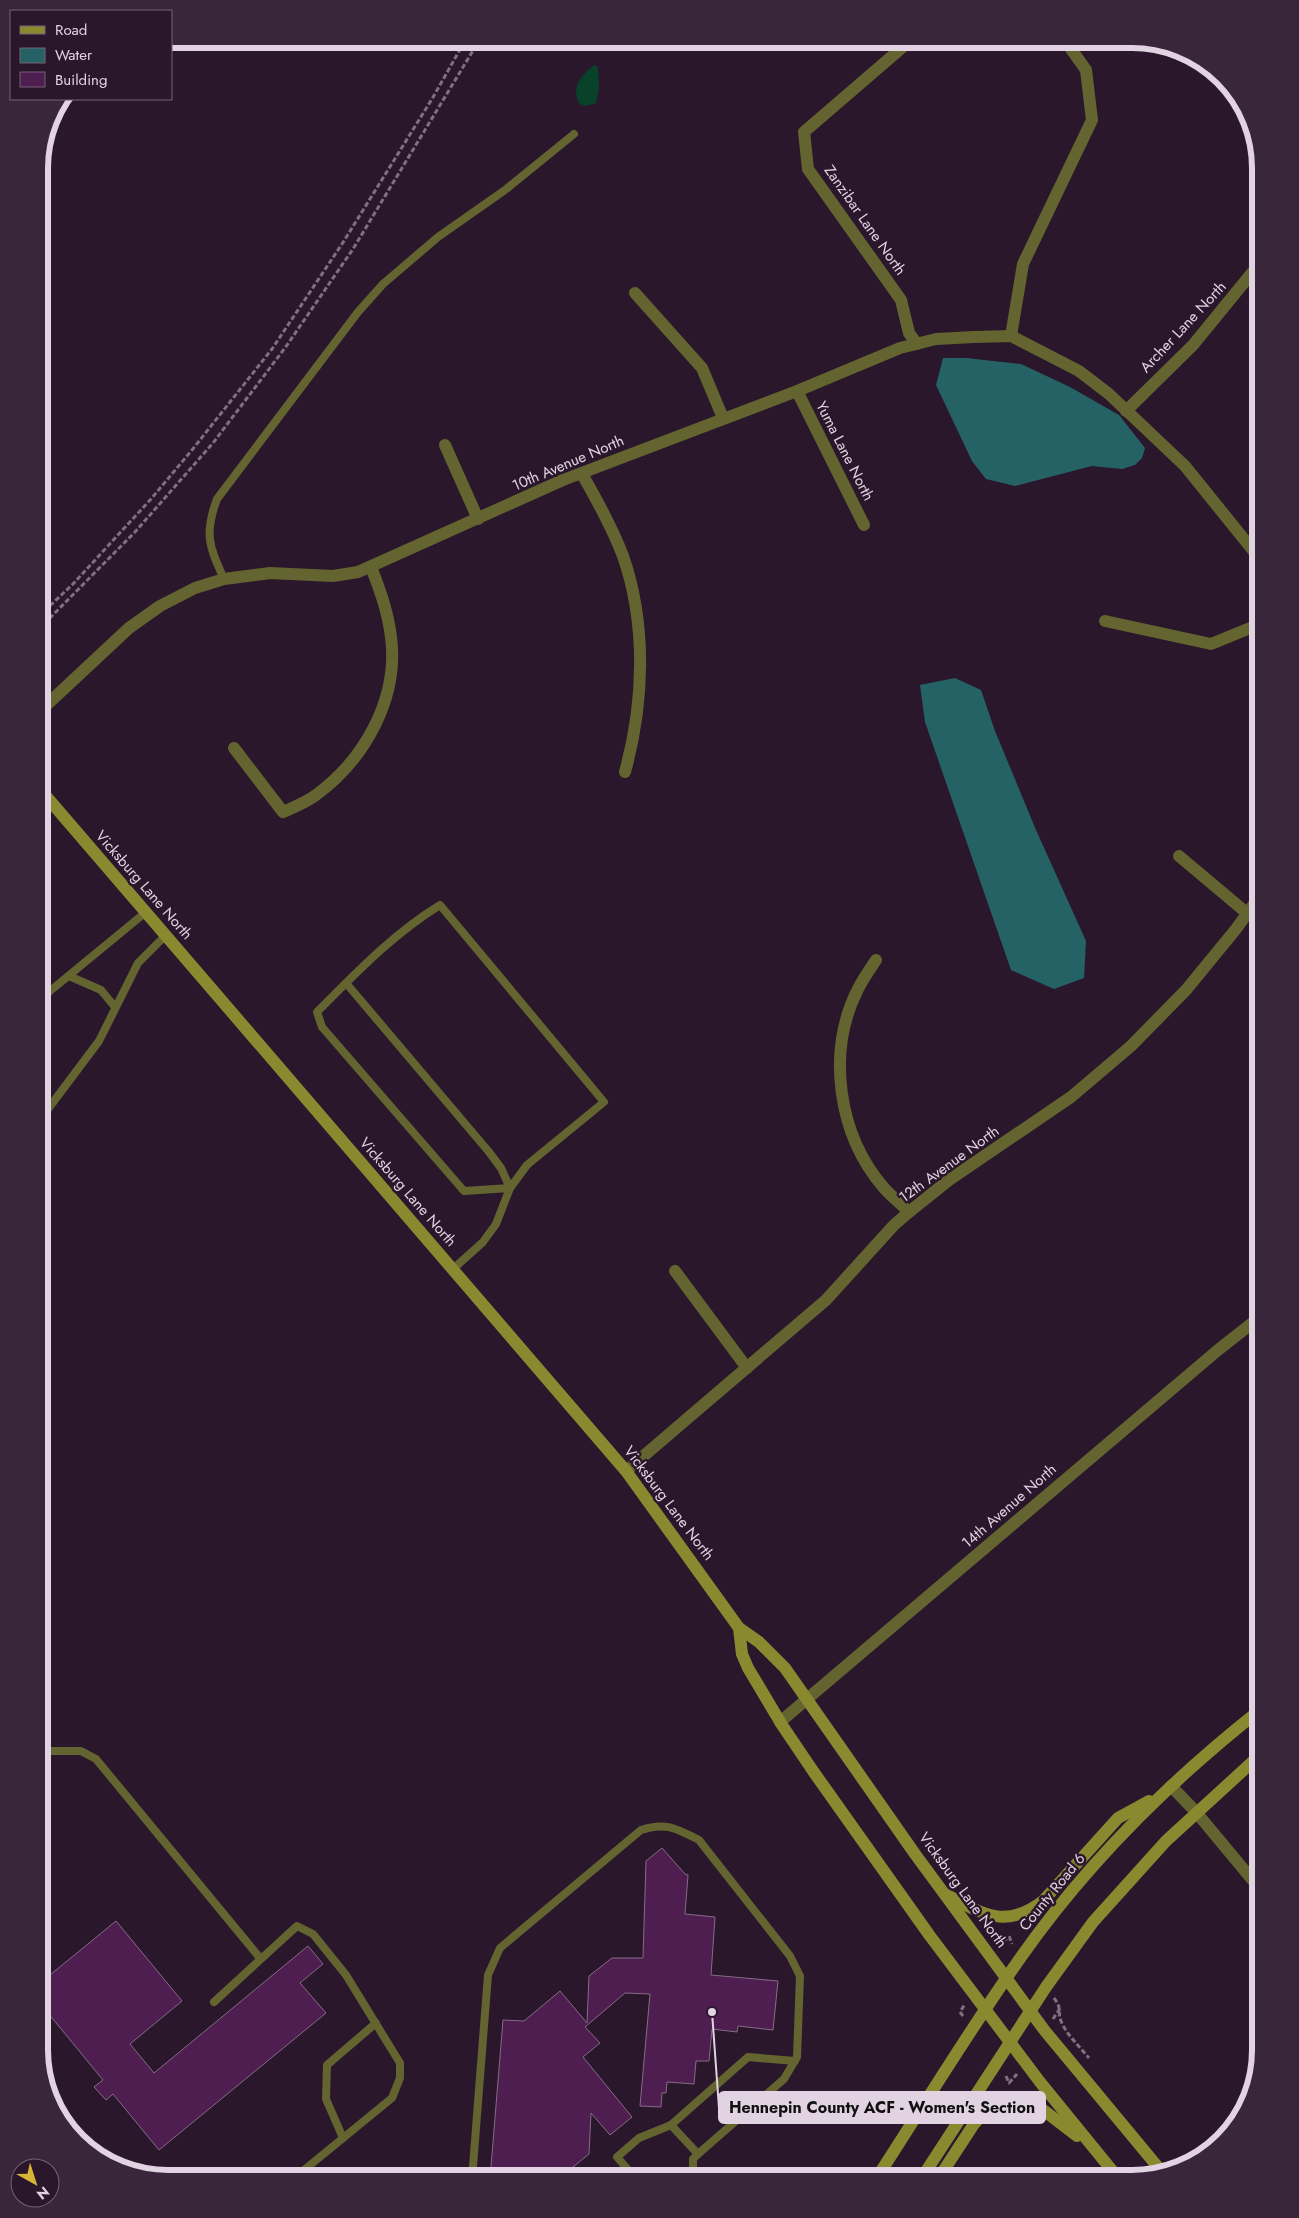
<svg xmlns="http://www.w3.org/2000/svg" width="1299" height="2218" font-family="Jost,sans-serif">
	<rect width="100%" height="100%" fill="#2b172c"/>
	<path fill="#08422b" d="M594,65L598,67L599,88L596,103L585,106L580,104C570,89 581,75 594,65Z"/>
	<g fill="#256266">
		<polygon points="943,358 966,358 1021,364 1070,387 1119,415 1145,448 1142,458 1135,465 1122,469 1092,466 1015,486 986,479 972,461 936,385"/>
		<polygon points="955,678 981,690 995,731 1036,830 1086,941 1084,978 1054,989 1011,970 925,722 920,685"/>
	</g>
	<g fill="#4f1e51" stroke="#856c85">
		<polygon points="662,1848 685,1874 688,1875 685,1914 715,1917 711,1975 778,1981 773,2030 738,2026 737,2032 712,2029 709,2061 696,2061 694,2084 667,2082 666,2093 662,2093 661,2107 640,2106 650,1994 625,1993 585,2027 600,2043 583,2057 632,2117 610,2135 591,2113 589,2154 558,2179 490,2179 503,2020 524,2021 560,1991 587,2023 589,1976 612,1958 643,1958 646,1861"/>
		<polygon points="116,1921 182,2001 130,2044 154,2073 308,1946 323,1964 300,1983 326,2013 159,2150 113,2094 106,2100 94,2087 103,2080 39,2002 39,1984"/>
	</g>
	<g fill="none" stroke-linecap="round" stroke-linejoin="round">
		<g stroke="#806f81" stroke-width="3" stroke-dasharray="5 2.5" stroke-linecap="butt">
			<polyline points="39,616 73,584 151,499 192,450 272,349 342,244 432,99 466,39"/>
			<polyline points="39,629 135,532 213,443 285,348 353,249 480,39"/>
			<polyline points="999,1947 1009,1936 1012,1944"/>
			<path d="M1054,1998C1063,2010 1057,2011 1061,2021C1066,2034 1080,2047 1089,2058"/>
			<polyline points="963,2016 960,2012 965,2004"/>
			<polyline points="1053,2019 1061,2007"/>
			<polyline points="1006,2076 1009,2083 1017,2074"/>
			<polyline points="1174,2161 1180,2168"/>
		</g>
		<g stroke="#63642f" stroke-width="8">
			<path d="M224,579C209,546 204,534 217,499L358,312L383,284L438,237L505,190L574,134"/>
			<polyline points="69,976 101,990 115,1007"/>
			<path d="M346,983L489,1152L501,1168L510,1188L464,1191L322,1027L317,1012C356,973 393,934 440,905L604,1102L527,1165L510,1188L496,1224L483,1242L453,1269"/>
			<polyline points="39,1003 50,991 146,912"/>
			<polyline points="39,1121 99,1041 138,963 166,935"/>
			<polyline points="39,1751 81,1751 96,1759 260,1958"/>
			<polyline points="214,2002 297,1926 313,1934 346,1975 400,2063 400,2078 392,2098 293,2179"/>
			<polyline points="671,2125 698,2154"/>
			<polyline points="343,2138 326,2099 327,2065 376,2023"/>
			<path d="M472,2179L488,1975L500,1948L641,1830C666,1822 676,1828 699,1840L790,1956L800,1976L797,2057L784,2079L698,2154L693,2159V2179"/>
			<polyline points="636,2179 617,2157 639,2138 671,2125 748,2057 795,2061"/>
		</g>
		<g stroke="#63642f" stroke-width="12">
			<polyline points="912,39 804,132 808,169 901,300 909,333 917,344"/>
			<polyline points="635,293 702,368 723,418"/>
			<polyline points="1011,336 1023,264 1092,120 1086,70 1064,39"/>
			<polyline points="797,391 864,525"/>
			<polyline points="1126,411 1193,345 1260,263"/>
			<polyline points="445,445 478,519"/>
			<path d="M582,474C597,500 612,527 623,556C647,625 644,703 625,772"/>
			<polyline points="1105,621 1211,644 1260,624"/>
			<polyline points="39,712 129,628 160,606 195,588 224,579 270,573 333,576 358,572 563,480 797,391 900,348 936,339 974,337 1011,336 1079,371 1109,394 1185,466 1260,559"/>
			<path d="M234,748L283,812C294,807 307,802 316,795C365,759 399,698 391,637C388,612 380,590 371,567"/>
			<polyline points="1179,856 1248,914"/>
			<path d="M876,960C870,969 863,979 858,989C826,1052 838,1135 884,1188C891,1196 901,1204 909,1212"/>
			<polyline points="675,1271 747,1368"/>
			<polyline points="626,1471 826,1300 894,1225 909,1212 949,1180 1071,1097 1131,1046 1186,990 1236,929 1260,896"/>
			<polyline points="780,1722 1218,1350 1260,1317"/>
			<polyline points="1171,1786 1196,1812 1260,1889"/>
		</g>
		<g stroke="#898a30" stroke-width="12">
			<polyline points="39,788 626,1471 739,1628 759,1642 785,1668 915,1854 1045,2031 1162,2172"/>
			<polyline points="739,1628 742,1654 748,1668 782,1725 813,1771 930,1936 1040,2082 1119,2179"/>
			<path d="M947,1895C983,1915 1007,1929 1043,1901L1118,1818L1149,1801"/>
			<path d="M876,2179C924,2105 970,2029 1021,1957C1087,1863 1170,1781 1260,1710"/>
			<polyline points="921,2179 1046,1987 1093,1922 1166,1841 1260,1755"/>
			<polyline points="938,2179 974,2124 984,2113 997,2106 1010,2104 1032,2106 1042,2109 1077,2136"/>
		</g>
	</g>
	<g text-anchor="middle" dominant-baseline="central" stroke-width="5" stroke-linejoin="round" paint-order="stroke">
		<g font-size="15" fill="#e1d3e1" stroke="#2b172c">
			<text transform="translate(865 220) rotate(55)">Zanzibar Lane North</text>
			<text transform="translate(1183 327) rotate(-47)">Archer Lane North</text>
			<text transform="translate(845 451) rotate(63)">Yuma Lane North</text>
			<text transform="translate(568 463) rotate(-23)">10th Avenue North</text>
			<text transform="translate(144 885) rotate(49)">Vicksburg Lane North</text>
			<text transform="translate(949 1164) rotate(-36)">12th Avenue North</text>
			<text transform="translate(408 1192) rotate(49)">Vicksburg Lane North</text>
			<text transform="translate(669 1503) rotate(53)">Vicksburg Lane North</text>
			<text transform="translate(1009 1506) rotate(-41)">14th Avenue North</text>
			<text transform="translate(963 1890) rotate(54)">Vicksburg Lane North</text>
			<text transform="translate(1052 1892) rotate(-51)">County Road 6</text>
		</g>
	</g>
	<path d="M0 0H1299V2218H0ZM168 48H1132A120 120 0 0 1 1252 168V2050A120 120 0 0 1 1132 2170H168A120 120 0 0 1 48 2050V168A120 120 0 0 1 168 48Z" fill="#3a263a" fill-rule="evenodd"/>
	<path fill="none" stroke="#e1d3e1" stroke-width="6" d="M168 48H1132A120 120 0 0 1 1252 168V2050A120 120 0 0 1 1132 2170H168A120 120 0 0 1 48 2050V168A120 120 0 0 1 168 48Z"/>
	<path fill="none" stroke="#e1d3e1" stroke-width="2" d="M712 2012L719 2108"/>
	<circle fill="#e1d3e1" stroke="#2b172c" stroke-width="2" cx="712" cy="2012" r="5"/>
	<rect fill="#e1d3e1" stroke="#e1d3e1" stroke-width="2" x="719" y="2092" width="326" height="31" rx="5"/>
	<g font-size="16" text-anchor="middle" font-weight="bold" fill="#111">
		<text x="882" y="2113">Hennepin County ACF - Women's Section</text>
	</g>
	<rect x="10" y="10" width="162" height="90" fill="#2b172c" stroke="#746274"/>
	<rect x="20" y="26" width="25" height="8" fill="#898a30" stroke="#746274"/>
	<text x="55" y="35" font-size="15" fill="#e1d3e1">Road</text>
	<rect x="20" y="48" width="25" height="15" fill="#256266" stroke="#746274"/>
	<text x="55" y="60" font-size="15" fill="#e1d3e1">Water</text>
	<rect x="20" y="72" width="25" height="15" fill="#4f1e51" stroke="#746274"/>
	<text x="55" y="85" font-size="15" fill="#e1d3e1">Building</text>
	<g transform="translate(35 2183) rotate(141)"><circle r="24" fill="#2b172c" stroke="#746274"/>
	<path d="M0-4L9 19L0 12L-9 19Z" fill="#d5b535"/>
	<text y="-8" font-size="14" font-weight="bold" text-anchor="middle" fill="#e1d3e1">N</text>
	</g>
</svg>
